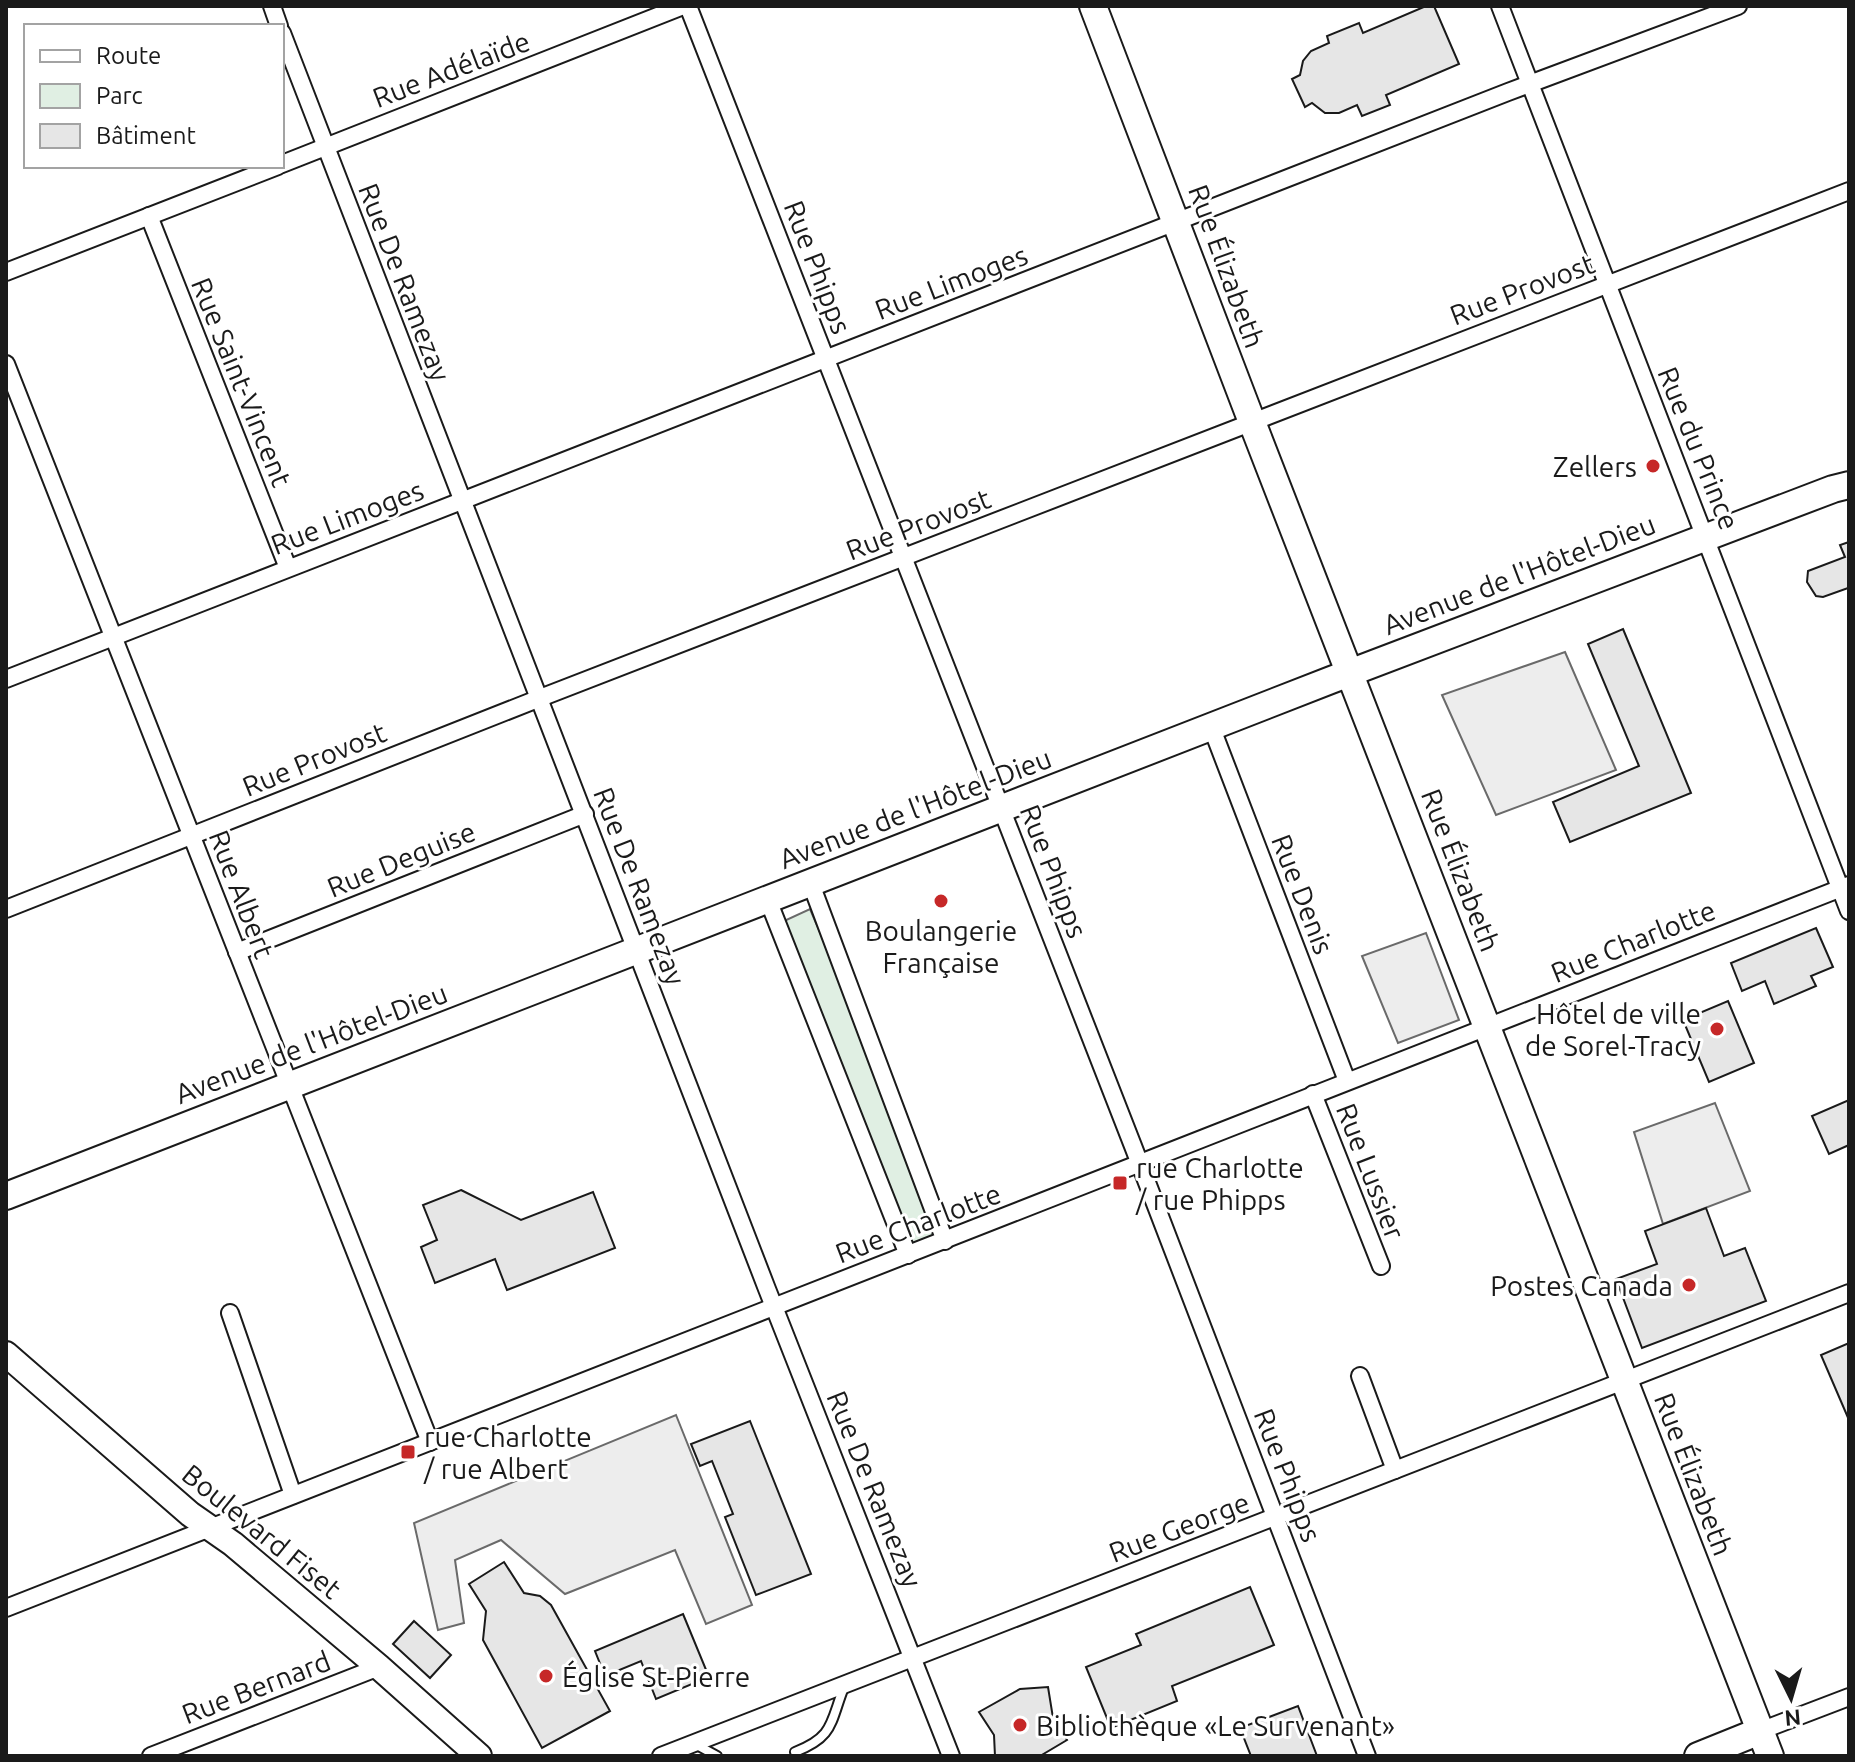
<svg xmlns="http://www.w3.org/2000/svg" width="1855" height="1762" font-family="Ubuntu,sans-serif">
	<rect width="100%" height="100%" fill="#fff"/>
	<polygon fill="#e0efe3" stroke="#6a6a6a" stroke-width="2" points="810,909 953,1242 913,1258 784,921"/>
	<g fill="#ededed" stroke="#6a6a6a" stroke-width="2">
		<polygon points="1565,652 1616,770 1496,815 1442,695"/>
		<polygon points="1426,933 1459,1020 1398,1043 1362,956"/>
		<polygon points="1715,1103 1750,1191 1663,1224 1634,1132"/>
		<polygon points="676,1415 752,1605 706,1624 675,1550 565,1594 501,1540 455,1560 464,1623 438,1630 414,1523"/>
	</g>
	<g fill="#e6e6e6" stroke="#1a1a1a" stroke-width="2">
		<polygon points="1426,6 1434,6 1459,64 1386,95 1390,105 1362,116 1357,105 1339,113 1325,113 1312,103 1305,107 1292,79 1300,75 1303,61 1311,51 1329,43 1327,36 1359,23 1363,33"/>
		<polygon points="1849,542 1849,590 1848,588 1823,597 1816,596 1807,582 1808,571 1845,557 1840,545"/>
		<polygon points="1623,629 1691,793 1570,842 1553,802 1639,766 1588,644"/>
		<polygon points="1816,928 1833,967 1811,976 1816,986 1774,1004 1765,981 1742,991 1731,963"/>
		<polygon points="1728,1001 1754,1063 1709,1082 1683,1020"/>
		<polygon points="1849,1100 1849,1145 1829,1154 1812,1116"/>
		<polygon points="461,1190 521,1220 593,1192 615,1248 507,1290 495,1259 435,1283 421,1247 437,1240 423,1205"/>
		<polygon points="1706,1208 1724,1256 1745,1248 1766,1301 1642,1348 1616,1279 1657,1264 1645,1231"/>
		<polygon points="1849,1343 1849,1420 1821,1355"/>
		<polygon points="750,1421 811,1574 756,1595 725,1517 733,1514 712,1461 700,1466 691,1444"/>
		<polygon points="504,1562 524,1593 540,1596 551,1605 610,1711 542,1748 483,1640 486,1611 469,1584"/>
		<polygon points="1250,1587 1274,1645 1172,1686 1177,1701 1111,1728 1086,1667 1141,1645 1136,1634"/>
		<polygon points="683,1614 709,1677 656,1699 641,1661 605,1676 595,1651"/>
		<polygon points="414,1621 451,1655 430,1678 393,1644"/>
		<polygon points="1048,1687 1053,1718 1067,1740 1040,1756 995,1756 994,1735 979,1712 1020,1689"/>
		<polygon points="1298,1706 1317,1756 1251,1756 1240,1728"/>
	</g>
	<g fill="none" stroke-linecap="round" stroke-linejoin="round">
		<g stroke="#1a1a1a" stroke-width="12">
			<g id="lane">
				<polyline points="695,1744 717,1756"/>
				<path d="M795,1752C834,1737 830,1723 844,1687"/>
			</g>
		</g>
		<g stroke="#1a1a1a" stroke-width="20">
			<g id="street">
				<polyline points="272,6 279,26"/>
				<polyline points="688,6 1133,1146 1367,1756"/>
				<polyline points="1500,6 1849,911"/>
				<polyline points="282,33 767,1289 951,1756"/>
				<polyline points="282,164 683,6"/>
				<polyline points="149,216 288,568"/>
				<polyline points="6,272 278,166"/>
				<polyline points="6,364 430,1442"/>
				<polyline points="6,679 1508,92 1738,6"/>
				<polyline points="1211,726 1347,1081"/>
				<polyline points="811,884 945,1241"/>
				<polyline points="768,900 908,1255"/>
				<polyline points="6,909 540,698 1849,191"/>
				<polyline points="237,952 585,814"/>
				<polyline points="1313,1094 1381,1266"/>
				<polyline points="230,1313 293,1495"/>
				<polyline points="1360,1376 1395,1470"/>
				<polyline points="6,1608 1849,885"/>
				<polyline points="1760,1731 1849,1697"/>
				<polyline points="151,1756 379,1667"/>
				<polyline points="661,1756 1849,1293"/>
			</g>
		</g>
		<g stroke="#1a1a1a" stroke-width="28">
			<polyline id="secondary" points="6,1354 190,1514 233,1544 379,1667 479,1756"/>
		</g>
		<g stroke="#1a1a1a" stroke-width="30">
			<g id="primary">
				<polyline points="1093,6 1252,422 1770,1756"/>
				<polyline points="6,1196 1331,680 1833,489 1849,485"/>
				<polyline points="1698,1756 1760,1731"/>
			</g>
		</g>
		<use href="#lane" stroke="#fff" stroke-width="8"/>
		<use href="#street" stroke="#fff" stroke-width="16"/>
		<use href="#secondary" stroke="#fff" stroke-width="24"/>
		<use href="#primary" stroke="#fff" stroke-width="26"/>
	</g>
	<g fill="#c62828" stroke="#fff" stroke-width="3">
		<circle cx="1653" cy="466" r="8"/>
		<circle cx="941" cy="901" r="8"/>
		<circle cx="1717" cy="1029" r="8"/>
		<rect x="1112" y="1175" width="16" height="16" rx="4"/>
		<circle cx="1689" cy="1285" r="8"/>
		<rect x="400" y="1444" width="16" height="16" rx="4"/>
		<circle cx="546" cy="1676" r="8"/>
		<circle cx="1020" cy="1725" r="8"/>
	</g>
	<g text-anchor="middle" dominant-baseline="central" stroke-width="6" stroke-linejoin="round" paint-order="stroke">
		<g font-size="28" fill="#1a1a1a" stroke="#fff">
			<text transform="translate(451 69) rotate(-21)">Rue Adélaïde</text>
			<text transform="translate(1227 266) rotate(70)">Rue Élizabeth</text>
			<text transform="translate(818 267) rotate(69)">Rue Phipps</text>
			<text transform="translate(405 282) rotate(69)">Rue De Ramezay</text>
			<text transform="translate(951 282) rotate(-21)">Rue Limoges</text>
			<text transform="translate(1522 289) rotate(-21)">Rue Provost</text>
			<text transform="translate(242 382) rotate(68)">Rue Saint-Vincent</text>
			<text transform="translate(1699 448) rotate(68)">Rue du Prince</text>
			<text transform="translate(347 517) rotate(-21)">Rue Limoges</text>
			<text transform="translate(918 524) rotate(-21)">Rue Provost</text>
			<text transform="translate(1519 574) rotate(-21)">Avenue de l'Hôtel-Dieu</text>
			<text transform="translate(314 759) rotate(-22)">Rue Provost</text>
			<text transform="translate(915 808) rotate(-21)">Avenue de l'Hôtel-Dieu</text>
			<text transform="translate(401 859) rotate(-22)">Rue Deguise</text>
			<text transform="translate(1461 870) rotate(69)">Rue Élizabeth</text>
			<text transform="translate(1054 871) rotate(69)">Rue Phipps</text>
			<text transform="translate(640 886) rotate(69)">Rue De Ramezay</text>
			<text transform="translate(242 894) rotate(69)">Rue Albert</text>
			<text transform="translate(1303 894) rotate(69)">Rue Denis</text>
			<text transform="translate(1633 941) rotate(-22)">Rue Charlotte</text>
			<text transform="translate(311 1043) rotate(-21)">Avenue de l'Hôtel-Dieu</text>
			<text transform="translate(1371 1171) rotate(69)">Rue Lussier</text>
			<text transform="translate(918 1223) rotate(-21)">Rue Charlotte</text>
			<text transform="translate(1694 1474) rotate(69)">Rue Élizabeth</text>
			<text transform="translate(1288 1475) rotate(69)">Rue Phipps</text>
			<text transform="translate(875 1489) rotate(68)">Rue De Ramezay</text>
			<text transform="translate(1179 1527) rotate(-21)">Rue George</text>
			<text transform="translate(262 1531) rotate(39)">Boulevard Fiset</text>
			<text transform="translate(256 1687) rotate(-21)">Rue Bernard</text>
		</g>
		<g font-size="28" fill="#1a1a1a" stroke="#fff" text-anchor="start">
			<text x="1637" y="466" text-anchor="end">Zellers</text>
			<text x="941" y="930" text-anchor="middle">Boulangerie<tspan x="941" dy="32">Française</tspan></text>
			<text x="1701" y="1013" text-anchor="end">Hôtel de ville<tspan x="1701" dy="32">de Sorel-Tracy</tspan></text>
			<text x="1136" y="1167">rue Charlotte<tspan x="1136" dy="32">/ rue Phipps</tspan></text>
			<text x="1673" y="1285" text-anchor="end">Postes Canada</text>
			<text x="424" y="1436">rue Charlotte<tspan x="424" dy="32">/ rue Albert</tspan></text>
			<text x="562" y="1676">Église St-Pierre</text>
			<text x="1036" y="1725">Bibliothèque «Le Survenant»</text>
		</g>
	</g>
	<rect width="1855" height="1762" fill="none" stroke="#1a1a1a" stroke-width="16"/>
	<rect x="24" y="24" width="260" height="144" fill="#ffffff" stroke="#a3a3a3" stroke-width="2"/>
	<rect x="40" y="50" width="40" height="12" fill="#ffffff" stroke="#a3a3a3" stroke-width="2"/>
	<text x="96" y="64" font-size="24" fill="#1a1a1a">Route</text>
	<rect x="40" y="84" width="40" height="24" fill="#e0efe3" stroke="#a3a3a3" stroke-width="2"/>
	<text x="96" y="104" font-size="24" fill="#1a1a1a">Parc</text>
	<rect x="40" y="124" width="40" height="24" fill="#e6e6e6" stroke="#a3a3a3" stroke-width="2"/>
	<text x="96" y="144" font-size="24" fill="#1a1a1a">Bâtiment</text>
	<g transform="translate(1791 1698) rotate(175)" stroke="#ffffff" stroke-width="6" paint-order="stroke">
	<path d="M0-6L14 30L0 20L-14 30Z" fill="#1a1a1a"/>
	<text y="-12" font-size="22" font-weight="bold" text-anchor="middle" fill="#1a1a1a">N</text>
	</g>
</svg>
